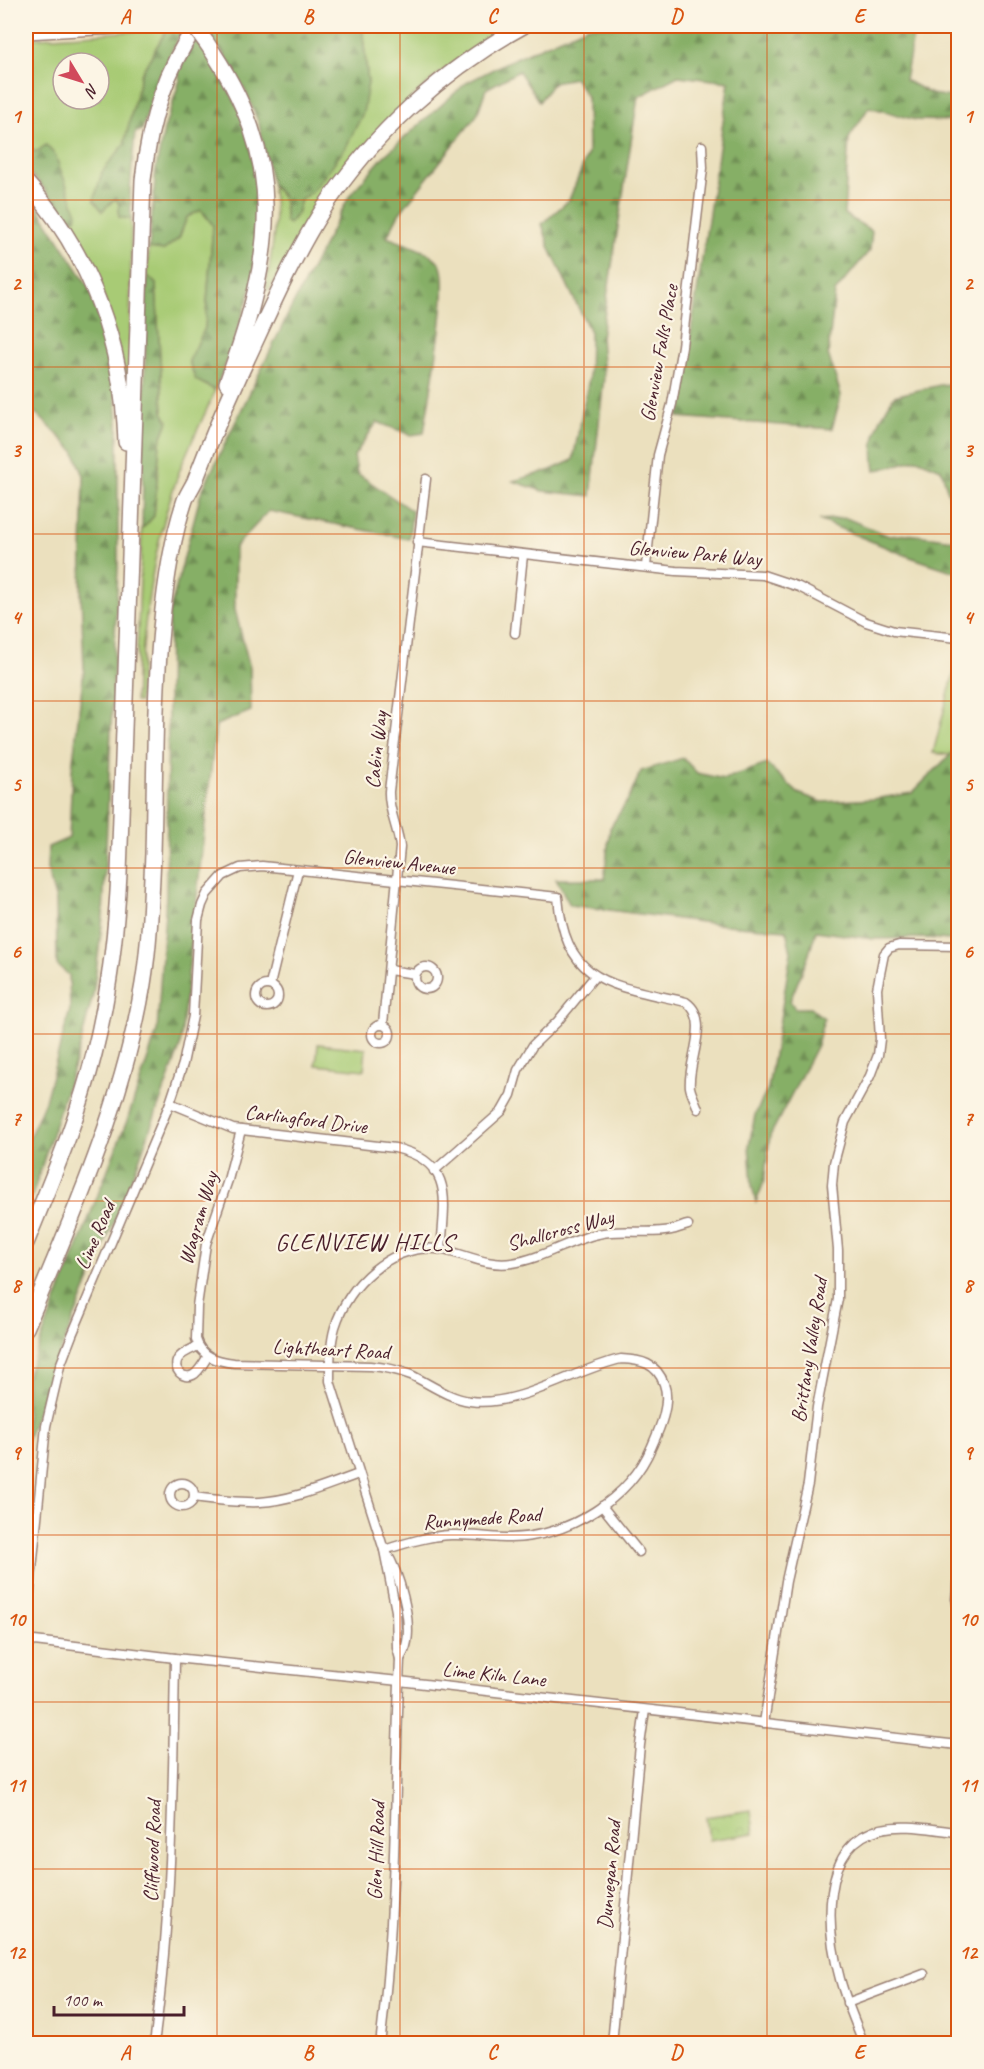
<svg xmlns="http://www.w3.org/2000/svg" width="984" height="2069" font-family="Caveat,sans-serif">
	<defs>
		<pattern id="forest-firs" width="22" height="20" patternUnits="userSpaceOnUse" patternTransform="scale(1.5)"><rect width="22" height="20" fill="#86af66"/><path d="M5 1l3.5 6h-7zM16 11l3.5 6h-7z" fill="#708e54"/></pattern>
		<pattern id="park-crowns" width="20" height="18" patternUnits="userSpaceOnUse" patternTransform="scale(1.5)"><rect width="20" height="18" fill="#a8cb74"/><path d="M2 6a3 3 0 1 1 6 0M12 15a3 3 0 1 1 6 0" fill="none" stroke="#92ae65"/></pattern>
	</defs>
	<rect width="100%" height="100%" fill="#fcf5e5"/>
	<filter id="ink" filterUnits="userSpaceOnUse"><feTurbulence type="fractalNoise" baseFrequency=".0167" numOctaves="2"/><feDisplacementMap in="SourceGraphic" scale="12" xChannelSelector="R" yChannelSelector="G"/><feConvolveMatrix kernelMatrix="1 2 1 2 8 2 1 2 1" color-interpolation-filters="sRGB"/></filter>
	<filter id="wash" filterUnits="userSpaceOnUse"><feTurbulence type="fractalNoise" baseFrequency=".008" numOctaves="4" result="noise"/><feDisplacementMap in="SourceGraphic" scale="24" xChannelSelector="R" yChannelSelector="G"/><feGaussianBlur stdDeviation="1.35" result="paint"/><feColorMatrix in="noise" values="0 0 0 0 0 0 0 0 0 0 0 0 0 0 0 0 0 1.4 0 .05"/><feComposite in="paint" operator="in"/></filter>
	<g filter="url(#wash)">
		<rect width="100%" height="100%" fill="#ebe0be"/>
		<g fill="#a8cb74" stroke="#797550" stroke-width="1.5" fill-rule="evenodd">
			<path d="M362,26H511L438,74L411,98L296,239L297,243L269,290L266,289C271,253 279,221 272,185C285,198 285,202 285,221L297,214L301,199L312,192L368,83Z"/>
			<path d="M167,29L141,74L124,146L117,155L102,211L115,198L119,204V217L131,219L130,374L126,375L101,288C102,269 78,236 67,220L76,219L36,152L26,144V39ZM63,63H99V99H63Z"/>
			<path d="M201,210L213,225L205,328L189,362L196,380L215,390C204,419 188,446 178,475C152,548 143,625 139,702H135L142,529L154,516L160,442L168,421L163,412L156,284L147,275L149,248L164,250L179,238L187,217Z"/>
			<polygon points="958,657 958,747 951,755 933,753"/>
			<polygon points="318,1044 366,1049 364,1070 316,1065"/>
		</g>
		<g fill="url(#forest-firs)" stroke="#686748" stroke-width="1.5">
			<polygon points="242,26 362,26 368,83 363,113 346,147 312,192 301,199 297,214 289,224 285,221 285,204 282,195 272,185 259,124 246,92 231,65 205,27"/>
			<path d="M588,26H915L905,80L931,94L958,98V121L916,120L869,107L849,138L844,214L872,231L870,250L835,292L828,354L841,395L832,429L678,417L729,82L678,76L638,97L601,337L604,377L591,496L542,491L513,481L551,470L573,460L589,378L590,332L550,249L542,224L569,200L588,153L587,97L575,78L554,82L539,102L519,71L486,89L477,115L399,214L387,237C400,243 433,251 440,264C452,285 428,403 424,433L411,435L377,422L354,456L357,473L412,511L409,539L269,511L235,547V610L250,668L251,711L216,725L180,1047L135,1171L54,1367L26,1443V1378L128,1118L157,1031L166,896L169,614L201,493L291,308L350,195L384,156L466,83L507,62Z"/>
			<path d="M183,28C165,62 153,94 142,130L135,133L130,190L131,219L119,217V204L116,198L102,211L94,200L102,172L124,145L141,74L167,29Z"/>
			<polygon points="196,39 222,75 245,123 260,194 254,280 230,353 215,390 196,380 189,361 205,328 213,225 201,210 187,217 179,238 164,250 149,248 156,168 164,130 180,80 178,72"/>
			<polygon points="26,144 36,152 46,145 55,155 77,213 76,219 67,220 44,188 26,169"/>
			<polygon points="26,191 30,195 89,287 112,361 118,422 118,567 103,917 93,995 80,1046 32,1197 26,1210 26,1145 45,1101 70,1010 69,975 57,965 56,901 47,869 48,847 69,838 72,769 84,669 81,594 84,476 74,451 37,414 26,408"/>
			<polygon points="147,275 156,284 163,412 168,421 160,442 154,516 142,529"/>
			<path d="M958,383V573L910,557L819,520L846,518L889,536L908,534L954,540L956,518L941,469L917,459L875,471C870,438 876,424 894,396L940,385Z"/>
			<polygon points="958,747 958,941 927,938 873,939 816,931 808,957 790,1001 795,1008 810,1008 824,1018 817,1045 770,1136 764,1182 756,1202 752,1186 749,1145 755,1115 768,1088 777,1037 791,952 786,930 725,925 570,905 556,879 604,879 610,828 629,798 641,771 683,758 697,773 724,779 767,764 798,793 822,802 873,799 912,793"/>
		</g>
		<polygon fill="url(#park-crowns)" stroke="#797550" stroke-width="1.5" points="751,1810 754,1833 709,1840 706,1817"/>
	</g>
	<g filter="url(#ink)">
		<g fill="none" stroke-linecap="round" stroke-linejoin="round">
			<g stroke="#9a8074" stroke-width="11">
				<g id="street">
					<polyline points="417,542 676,571 763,575 799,587 866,622 894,631 958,638"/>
					<polyline points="646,566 658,455 672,404 682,346 703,168 702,146"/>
					<polyline points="515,633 523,555"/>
					<circle cx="426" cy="978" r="11"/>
					<polyline points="389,970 415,974"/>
					<circle cx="267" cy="996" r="11"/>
					<polyline points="270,985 298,870"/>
					<path d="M383,1024L400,847C398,827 388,811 389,791L426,479"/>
					<circle cx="381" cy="1034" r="9"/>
					<path d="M170,1103L233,1129L395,1148C456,1162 444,1203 441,1250"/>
					<path d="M241,1130L228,1180L206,1244L197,1306L196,1339C201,1357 217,1361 234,1363L370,1366C384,1367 398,1370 411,1375C430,1384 448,1398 470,1401C518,1408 575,1369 621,1359C641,1360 657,1363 664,1384C671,1403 660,1428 652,1446C630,1499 568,1537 510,1538C490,1538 471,1534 451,1535C428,1536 406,1543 384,1550"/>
					<polyline points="434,1171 502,1111 511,1095 518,1070 533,1045 557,1022 595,976"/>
					<path d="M198,1346C192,1349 181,1353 178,1359C172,1369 183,1380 193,1375C199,1372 204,1362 208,1356"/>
					<circle cx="182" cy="1495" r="12"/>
					<path d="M194,1497C216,1500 238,1503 260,1502C294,1500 327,1485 359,1474"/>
					<polyline points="602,1506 639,1552"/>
					<path d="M386,1552C399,1572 413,1622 406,1646C405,1650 402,1655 400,1659"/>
					<polyline points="958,1573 956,1599 958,1609"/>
					<path d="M26,1631L46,1426L60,1366L72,1335L170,1103L183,1064L193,1016L198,920L202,905L207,894L223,876L240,868L262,866L558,897C565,985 613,985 686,1002C712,1020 687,1061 690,1087C691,1094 696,1102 698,1109"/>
					<polyline points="26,1640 175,1658 399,1681 958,1745"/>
					<polyline points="764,1723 786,1581 808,1484 817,1407 838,1299 838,1250 832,1185 834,1163 845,1122 870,1076 878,1055 880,1039 877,989 884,954 889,948 899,945 958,946"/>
					<polyline points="847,2003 924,1974"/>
					<path d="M154,2044C172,1915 173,1787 175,1658"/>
					<path d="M380,2044C397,1916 394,1787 400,1659L397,1648L396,1611L384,1550L330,1381C330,1362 330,1344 335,1327C348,1285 391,1244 437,1249C463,1252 484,1267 512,1263C542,1259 569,1240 598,1234C622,1228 647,1235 671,1230C677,1229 683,1226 688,1225"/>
					<polyline points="612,2044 640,1745 645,1710"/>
					<path d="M864,2044C855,2022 846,2001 840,1979C827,1932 818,1844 881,1829C905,1823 934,1830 958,1832"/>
				</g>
			</g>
			<g stroke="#9a8074" stroke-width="18">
				<g id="highway">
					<polyline points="26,31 114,26"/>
					<path d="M206,42C289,162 274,253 227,383"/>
					<path d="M26,182C91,254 123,346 126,442"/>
					<path d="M26,1243C51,1181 78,1119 94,1054C109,995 116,935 119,874L143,180C149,125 164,72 196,26"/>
					<path d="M26,1328C73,1216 123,1105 143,984C150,941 151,898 153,854C155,779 154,703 161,629C165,586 171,541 185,500C188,493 192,487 195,481C209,444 224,409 240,374C266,319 290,262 322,211C372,134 443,70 523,26"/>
				</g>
			</g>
			<use href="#street" stroke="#fff" stroke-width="8"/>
			<use href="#highway" stroke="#fff" stroke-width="15"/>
			<g stroke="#9a8074" stroke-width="18" stroke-linecap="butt">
				<polyline id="highway-bridge" points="194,26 206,42"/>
			</g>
			<use href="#highway-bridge" stroke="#fff" stroke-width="15"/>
		</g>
	</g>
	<path fill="none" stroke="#d8530f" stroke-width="1.5" stroke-opacity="0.55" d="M217,26V2044M400,26V2044M584,26V2044M767,26V2044M26,200H958M26,367H958M26,534H958M26,701H958M26,868H958M26,1034H958M26,1201H958M26,1368H958M26,1535H958M26,1702H958M26,1869H958"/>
	<g text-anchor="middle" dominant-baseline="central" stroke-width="4.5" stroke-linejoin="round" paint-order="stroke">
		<g font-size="21" fill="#4a1f2b" stroke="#fcf5e5">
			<text transform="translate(659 353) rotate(-80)">Glenview Falls Place</text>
			<text transform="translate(695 553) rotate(5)">Glenview Park Way</text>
			<text transform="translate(376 750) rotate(-84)">Cabin Way</text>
			<text transform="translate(399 862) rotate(6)">Glenview Avenue</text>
			<text transform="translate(306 1119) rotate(7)">Carlingford Drive</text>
			<text transform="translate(198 1218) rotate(-74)">Wagram Way</text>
			<text transform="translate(560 1230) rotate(-15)">Shallcross Way</text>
			<text transform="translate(95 1235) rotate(-67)">Lime Road</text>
			<text transform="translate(331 1349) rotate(3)">Lightheart Road</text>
			<text transform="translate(809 1350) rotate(-81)">Brittany Valley Road</text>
			<text transform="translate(482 1518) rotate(-4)">Runnymede Road</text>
			<text transform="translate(494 1674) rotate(6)">Lime Kiln Lane</text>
			<text transform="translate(152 1851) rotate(-88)">Cliffwood Road</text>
			<text transform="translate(376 1851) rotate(-88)">Glen Hill Road</text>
			<text transform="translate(609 1875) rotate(-85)">Dunvegan Road</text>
		</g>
		<g font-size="24" letter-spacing="1.5" fill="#4a1f2b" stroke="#fcf5e5">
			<text x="365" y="1242">GLENVIEW HILLS</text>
		</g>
	</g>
	<rect width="984" height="2069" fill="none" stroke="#fcf5e5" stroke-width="66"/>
	<g transform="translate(81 81) rotate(128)"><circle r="28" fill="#fcf5e5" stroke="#b59f9b" stroke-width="1.5"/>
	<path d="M0-4.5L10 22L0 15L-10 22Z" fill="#d1495b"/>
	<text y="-9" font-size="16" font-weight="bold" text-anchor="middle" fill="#4a1f2b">N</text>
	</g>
	<path d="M54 2006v9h130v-9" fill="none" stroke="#4a1f2b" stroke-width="3"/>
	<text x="63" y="2006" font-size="18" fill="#4a1f2b" stroke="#fcf5e5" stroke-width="4.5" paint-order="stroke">100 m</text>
	<rect x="33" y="33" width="918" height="2003" fill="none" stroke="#d8530f" stroke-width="2"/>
	<g font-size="20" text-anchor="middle" font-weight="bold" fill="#d8530f">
		<text x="125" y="23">A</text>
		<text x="308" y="23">B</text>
		<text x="492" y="23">C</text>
		<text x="676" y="23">D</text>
		<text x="859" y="23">E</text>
		<text x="16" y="123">1</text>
		<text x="968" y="123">1</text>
		<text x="16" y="290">2</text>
		<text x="968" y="290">2</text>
		<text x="16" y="457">3</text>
		<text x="968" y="457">3</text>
		<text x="16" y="624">4</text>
		<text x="968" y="624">4</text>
		<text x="16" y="791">5</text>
		<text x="968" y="791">5</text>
		<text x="16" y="958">6</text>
		<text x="968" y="958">6</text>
		<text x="16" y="1125">7</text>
		<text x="968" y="1125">7</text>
		<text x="16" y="1292">8</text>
		<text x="968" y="1292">8</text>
		<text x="16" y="1459">9</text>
		<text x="968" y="1459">9</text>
		<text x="16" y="1626">10</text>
		<text x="968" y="1626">10</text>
		<text x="16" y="1792">11</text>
		<text x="968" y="1792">11</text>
		<text x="16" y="1959">12</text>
		<text x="968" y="1959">12</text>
		<text x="125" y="2059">A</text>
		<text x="308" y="2059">B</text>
		<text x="492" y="2059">C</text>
		<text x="676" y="2059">D</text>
		<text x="859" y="2059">E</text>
	</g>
</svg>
